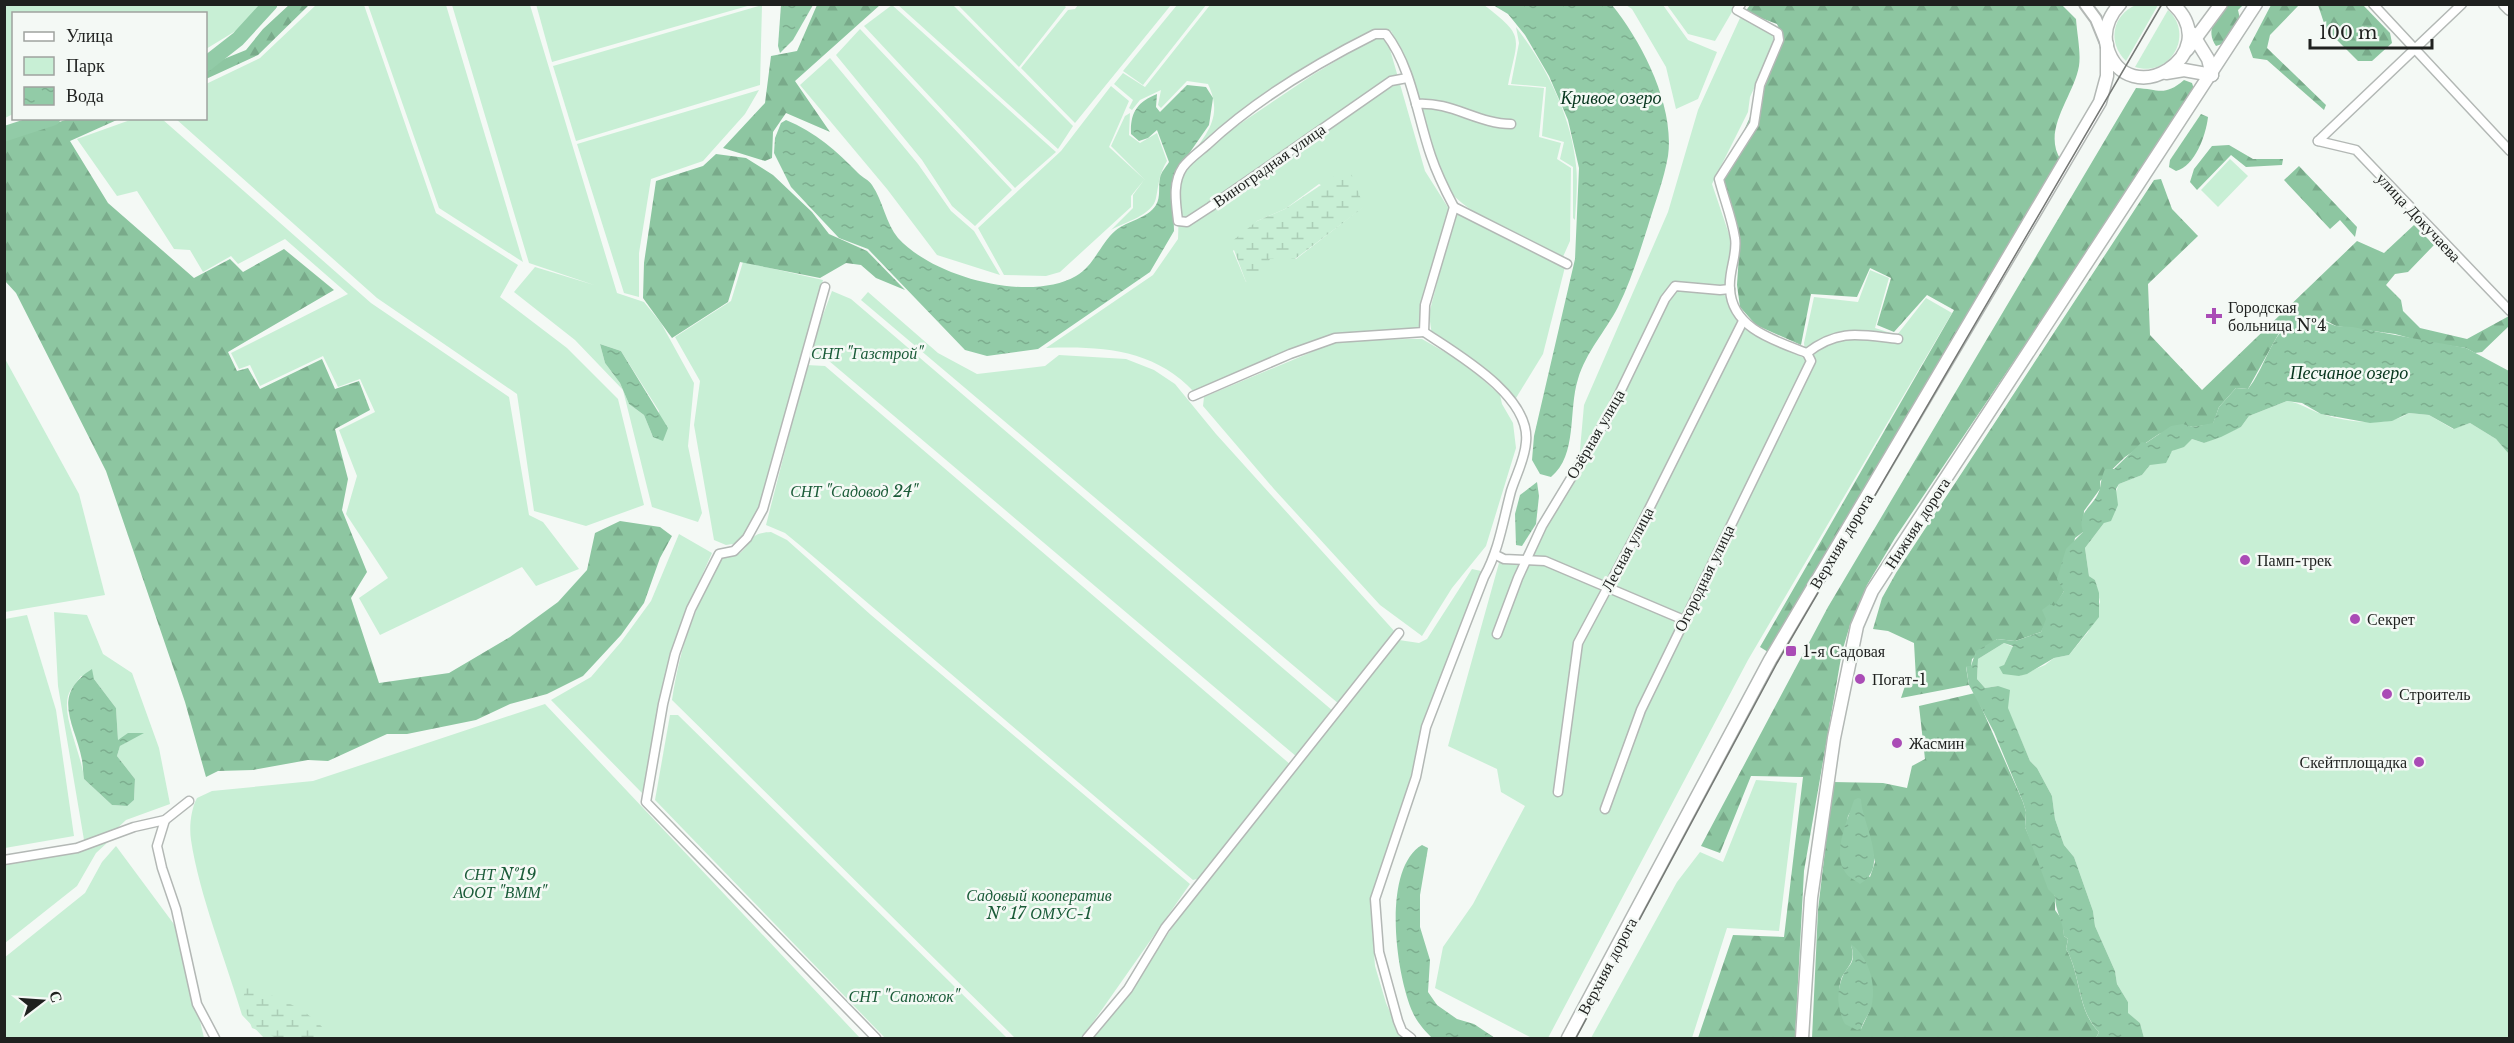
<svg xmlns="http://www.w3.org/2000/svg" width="2514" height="1043" font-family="'Libre Baskerville',serif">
	<defs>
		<pattern id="forest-firs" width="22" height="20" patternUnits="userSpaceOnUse" patternTransform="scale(1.5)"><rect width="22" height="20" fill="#8dc6a1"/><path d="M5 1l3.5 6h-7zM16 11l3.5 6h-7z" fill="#79aa8a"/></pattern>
		<pattern id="wetland-marsh" width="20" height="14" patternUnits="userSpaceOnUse" patternTransform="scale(1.5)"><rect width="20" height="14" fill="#c8efd5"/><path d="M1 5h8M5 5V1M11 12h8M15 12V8" fill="none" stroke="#abcdb6"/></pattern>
		<pattern id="water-ripples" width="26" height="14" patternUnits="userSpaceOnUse" patternTransform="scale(1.5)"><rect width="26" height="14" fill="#92cba7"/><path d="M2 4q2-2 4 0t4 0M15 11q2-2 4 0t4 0" fill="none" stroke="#7dae8f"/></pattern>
	</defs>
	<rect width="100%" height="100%" fill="#f4f9f5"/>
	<g fill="#c8efd5" fill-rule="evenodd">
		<polygon points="5,4 271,4 271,5 247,24 206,49 206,14 14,14 13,114 5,118"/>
		<polygon points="536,4 751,4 751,5 552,62"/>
		<polygon points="1062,4 1066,7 1019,67 958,5"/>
		<polygon points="316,5 364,5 436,213 518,265 500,297 567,348 618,399 644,505 586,526 534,511 517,394 377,298 176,119 206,118 206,84 260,58"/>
		<polygon points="368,5 446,5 523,262 439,208"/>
		<path d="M452,5H530L617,293L644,302L661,323L694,383L688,446L702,513L698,522L652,507L623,390L575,340L514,292L535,267L594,285L529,263ZM600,344L621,351L659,411L653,437L644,415L629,404L620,383L605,363Z"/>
		<polygon points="762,5 760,85 576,141 553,66"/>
		<polygon points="892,5 1056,152 1015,188 864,26"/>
		<polygon points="898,5 953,5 1073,126 1058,149"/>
		<polygon points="1078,5 1171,5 1075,123 1021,68 1068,10 1075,9"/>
		<polygon points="1177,5 1206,5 1143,85 1123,71"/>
		<path d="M1210,5H1484C1526,37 1518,36 1508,85L1544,88L1539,137L1561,143L1557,159L1571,168L1570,241L1562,259C1527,240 1484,224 1455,197C1423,169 1423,106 1409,68C1405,55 1397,43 1391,31L1377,29L1308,66L1187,161C1206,134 1224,118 1208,84L1187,81L1161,108L1158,105L1161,90L1140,100L1132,110L1129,108L1133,100L1114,84L1123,73L1145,87Z"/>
		<polygon points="1626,5 1663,5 1688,40 1717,52 1698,99 1676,109 1666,67 1632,9"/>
		<polygon points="1667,5 1736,5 1715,41 1688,34"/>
		<path d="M2136,5H2158L2126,61C2107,43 2112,15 2136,5Z"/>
		<path d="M2168,10C2195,35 2170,78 2135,67Z"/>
		<polygon points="1740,18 1769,26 1775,43 1750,97 1748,112 1712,184 1733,246 1724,294 1743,328 1806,359 1804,343 1814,297 1858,302 1870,270 1889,278 1875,328 1897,335 1926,298 1952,313 1748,660 1548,1038 1532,1038 1435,988 1443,947 1473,904 1525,806 1501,792 1497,769 1448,746 1499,563 1527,563 1578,472 1584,405 1668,212 1698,110"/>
		<path d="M1516,27C1546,66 1571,115 1576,165C1578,182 1576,202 1575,220L1573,218V167L1560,159L1564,142L1542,136L1546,87L1511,84L1519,43Z"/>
		<polygon points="860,29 1012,190 975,226 952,206 922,160 836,55"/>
		<path d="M1378,36L1387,39L1425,171L1449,209L1421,311V329L1336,334L1194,392C1154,349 1102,346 1046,348L1153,275L1178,239L1180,176L1207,146L1314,74ZM1319,184L1363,207L1296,259H1270L1246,282L1233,251L1257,221L1285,209Z"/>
		<polygon points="830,58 918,164 951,211 974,231 1000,275 937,255 887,189 800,85"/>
		<path d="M1111,86L1129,101L1109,147L1145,180L1111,146L1125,116L1130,113L1129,135L1140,143L1157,133L1167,161C1159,174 1159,183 1156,198C1153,215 1125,222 1111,230L1133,208V195L1144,180L1131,196V207L1060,272L1046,276L1004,275L978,228L1061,151Z"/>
		<polygon points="759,90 745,114 703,161 651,179 639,253 639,297 624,293 577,144"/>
		<polygon points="133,119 162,119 371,303 509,397 529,515 543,522 579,569 536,586 522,567 380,635 359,598 388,578 346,514 357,476 339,430 375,412 360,379 338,387 323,356 260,386 250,365 239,369 231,353 348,294 285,239 238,264 231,256 203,272 190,250 174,249 137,191 117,196 77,139"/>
		<polygon points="2230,159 2248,176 2218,207 2201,190"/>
		<polygon points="1455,212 1461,213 1565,267 1543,354 1516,398 1432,336 1429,314"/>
		<polygon points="743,262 823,280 758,511 739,543 726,545 714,540 694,425 700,381 675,337 731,301"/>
		<polygon points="832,291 851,299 1333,711 1297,757 822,355 809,352"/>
		<polygon points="868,292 938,353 977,374 1045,366 1059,355 1126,359 1154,370 1175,384 1216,434 1396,633 1339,704 861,300"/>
		<polygon points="1407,339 1422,339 1464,363 1500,395 1502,404 1513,423 1516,448 1486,546 1452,588 1422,636 1380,605 1274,489 1203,406 1204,397 1338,341"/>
		<polygon points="4,357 79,494 105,595 5,612"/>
		<polygon points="807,365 825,366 1291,765 1200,878 1193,880 802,547 785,533 766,525"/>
		<path d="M2287,401C2301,403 2309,410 2322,414C2346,422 2388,428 2409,413L2429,415L2453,429L2470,423L2496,439L2510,454L2509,1038H2144L2140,1023L2128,1014V1002L2117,984L2115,971L2095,926L2093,911L2074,857L2064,845L2055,819L2052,796L2037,768L2030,761L1998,686L1985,688L1977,679L1978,659L2004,643L2013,647L2004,665L2019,676L2045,665L2054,658L2069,655L2088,632L2100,602L2095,580L2089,576L2085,548L2104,523L2119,484L2142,475L2150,465L2192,439L2204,443L2241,427L2249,416Z"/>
		<path d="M771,532L787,540L871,615L1190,884L1082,1038H1015L672,700C681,642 694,611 721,559C726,557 735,556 740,553C754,541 748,533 771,532Z"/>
		<polygon points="679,534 712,553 691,600 642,793 551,700 591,677 621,642 651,601"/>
		<polygon points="1472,569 1481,571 1470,609 1427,710 1408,787 1370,901 1375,966 1386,1003 1402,1038 1093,1038 1124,999 1200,886 1399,640 1419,643 1427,639"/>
		<path d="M54,612L87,615L103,654L132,673L159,748L170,804L126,820L111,834L84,840L58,686ZM81,676L94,679L116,708L118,740L142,733L120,746L117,756L135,779L134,800L126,806L112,805L84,779C82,754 62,718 68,696C70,689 77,682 81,676Z"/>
		<polygon points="27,615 56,710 74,836 5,848 5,619"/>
		<path d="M545,704L860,1038H264L242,1015C226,961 199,894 191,840C189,827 191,809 197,798L212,791L313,781Z"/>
		<polygon points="670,715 678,715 1007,1038 885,1038 655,800"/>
		<polygon points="1756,780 1797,783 1779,931 1727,928 1692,1038 1591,1038 1677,882 1700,852 1723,862"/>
		<polygon points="109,841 96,853 77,886 5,943 5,865 63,855"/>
		<polygon points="116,846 179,931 204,1038 5,1038 4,958 85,893 102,862"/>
	</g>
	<g fill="url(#forest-firs)" fill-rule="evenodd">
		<polygon points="290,4 309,5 258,55 206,79 206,70 214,63 246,50 263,29"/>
		<path d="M2061,4L2076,19C2077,34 2081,52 2079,66C2074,96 2041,130 2061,160L1768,652L1760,647L1954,310L1927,295L1894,332L1877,325L1891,278L1870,268L1857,297L1811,294L1801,345L1756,325L1740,307L1737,285L1740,239L1718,189L1782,45V34L1777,24L1745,12L1750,5Z"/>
		<polygon points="817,5 880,5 795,81 830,132 786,113 773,132 772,158 765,161 723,148 765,103 771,56 797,51"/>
		<path d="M2226,5H2243L2238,10L2240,19C2234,30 2229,43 2216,46C2205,29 2216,20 2226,5Z"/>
		<polygon points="2271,5 2299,5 2270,35 2267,48 2326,105 2324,110 2267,60 2253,58 2249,47"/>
		<polygon points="2318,5 2363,5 2390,33 2392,43 2372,61 2358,61 2326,29"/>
		<path d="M2184,80L2192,83L2195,92L1895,538L1867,585L1850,625L1842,652L1804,871L1795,1038H1698L1733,935L1784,937L1803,777L1751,776L1720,853L1701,846L1828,607L2127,103L2136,88C2159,89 2164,97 2184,80Z"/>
		<path d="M2201,114L2208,117C2206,135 2195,166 2176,171L2169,167L2170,160Z"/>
		<path d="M68,119H119L70,141L108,203L194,278L230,259L243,272L284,249L334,290L228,352L237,371L248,368L260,389L322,359L335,389L359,381L370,410L335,429L348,479L342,510L367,572L351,598L379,683L449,673L510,637L558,602L587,570L595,533L620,521L660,527L672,536L660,558L644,603L621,635L583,676L547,694L510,704L476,720L407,734H387L328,761L308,760L253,770L218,771L206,777L185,702L106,471L16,293L5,281V141C24,129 47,127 68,119Z"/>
		<polygon points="2229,145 2253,159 2283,159 2282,165 2246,167 2231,155 2197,190 2190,182 2194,169 2212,146"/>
		<polygon points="716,154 746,158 773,175 812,212 829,234 867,251 905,290 876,278 861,265 846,263 820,278 740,262 728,302 672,338 643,298 644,263 656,181 703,166"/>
		<polygon points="2299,166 2357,227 2355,237 2340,220 2330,229 2284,180"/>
		<polygon points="2161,179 2172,209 2198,236 2148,284 2150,335 2202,390 2357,241 2384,253 2414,225 2434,245 2408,272 2395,274 2386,285 2401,300 2403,311 2420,328 2467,339 2509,316 2509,326 2482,352 2475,353 2466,348 2424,342 2395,334 2336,326 2321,318 2279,333 2248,389 2236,388 2219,407 2213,424 2193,427 2183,425 2159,434 2125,457 2100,481 2100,489 2084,511 2083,532 2075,538 2064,591 2041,632 2015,641 1997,639 1972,659 1971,666 1966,667 1969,685 1901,698 1905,686 1916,679 1914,643 1888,631 1873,629 1882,598 1896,573 2124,226 2154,180"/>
		<path d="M1975,693L2023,802L2026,812L2025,827L2055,896V910L2063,921L2064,936L2068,939L2066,949C2081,974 2077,1011 2099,1032L2096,1038H1812L1818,910L1833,782L1883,783L1907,788L1912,766L1925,759L1919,706ZM1861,808L1875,862L1870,877L1841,858L1848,816L1851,811ZM1851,945L1872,997L1869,1012L1861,1029L1839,1002C1839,994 1839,983 1842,977C1849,965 1856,961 1851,945Z"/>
	</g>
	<g fill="url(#wetland-marsh)">
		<polygon points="1339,173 1351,173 1364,207 1295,259 1270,259 1259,277 1246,282 1231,242 1257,221 1285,209"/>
		<path d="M247,985C280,999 310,1008 331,1038H277L252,1028L242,1001Z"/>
	</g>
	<g fill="url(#water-ripples)">
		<polygon points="781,5 813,5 793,40 780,53 778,46"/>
		<path d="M1493,5H1612C1642,42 1675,106 1668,156C1664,179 1655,203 1648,226C1639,254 1631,281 1618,307C1605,332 1586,352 1578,379C1568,410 1578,455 1551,477L1540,474L1532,460L1534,436L1575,259L1579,168L1568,120L1549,76L1525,35L1508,14Z"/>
		<path d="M1187,85L1206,87L1213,98L1209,125L1181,165L1173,194L1174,231L1150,272L1038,349L987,356L965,350L868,249L839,238L791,187L774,153L775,138L781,123L786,120C815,132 837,151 858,173C863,178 869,180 872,185C883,201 886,224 898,238C933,277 1029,303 1076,276C1093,267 1101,243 1115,231C1128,220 1147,219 1156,205C1161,197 1158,186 1160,178C1161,172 1166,167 1169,162L1157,130L1148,138L1139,141L1131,134C1130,113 1137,102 1157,94L1156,107L1160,112Z"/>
		<path d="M2307,315L2336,326L2352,327L2466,348L2509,371V454L2496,439L2470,423L2454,429L2429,415L2409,413L2392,421L2370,423L2321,414L2302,403L2287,401L2249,416L2241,427L2221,437L2204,443L2192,439L2184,447L2172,451L2166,463L2150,465L2142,475L2119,484L2116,489L2118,505L2111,521L2104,523L2085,548L2089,576L2095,580L2099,593V617L2069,655L2054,658L2027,674L2019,676L2003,674L1999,667L2004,665L2013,646L2004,643L1978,659L1977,679L1985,688L1998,686L2010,690L2008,708L2030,761L2037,768L2052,796L2055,819L2064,845L2074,857L2093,911L2095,926L2115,971L2117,984L2128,1002V1013L2140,1023L2144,1038H2096L2099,1032C2077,1010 2081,974 2066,949L2068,939L2064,936C2063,920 2055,911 2055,896L2048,889L2025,827L2026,812L2023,802L1994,732L1969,685L1966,666H1971L1976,651L1997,639L2015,641L2041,632L2046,619L2042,610L2050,604L2054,606L2064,591L2057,579L2066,549L2083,532C2076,510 2096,506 2100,488C2101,481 2102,476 2105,469H2114L2142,442L2146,443L2171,426L2183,424L2193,427L2213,423L2219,407L2236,388L2248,389C2268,365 2273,321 2307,315Z"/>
		<polygon points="600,344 621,351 668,428 663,441 653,437 644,415 629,404 620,383 605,363"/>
		<polygon points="1537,482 1539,496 1536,524 1522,546 1516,545 1515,514 1520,495"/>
		<path d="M92,669L94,679L116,708L118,740L128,733H144L120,746L117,756L135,779L134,800L127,806L112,805L84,779C83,773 83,766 82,760C75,723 50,696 92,669Z"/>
		<path d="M1858,798L1861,799C1862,825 1891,867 1860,884C1855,880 1848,877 1845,872C1832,852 1848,819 1854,800Z"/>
		<path d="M1422,845L1428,848L1420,895V927L1430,960L1428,992L1437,1005L1457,1019L1474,1024L1495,1038H1432C1425,1031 1417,1022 1413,1013C1396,976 1381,869 1422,845Z"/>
		<path d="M1851,944C1870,958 1878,988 1870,1011C1867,1017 1863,1022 1861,1029L1857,1030L1845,1024C1838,1012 1836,992 1842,978C1848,963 1857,966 1851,944Z"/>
	</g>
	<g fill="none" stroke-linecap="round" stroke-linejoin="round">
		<g stroke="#92cba7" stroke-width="15">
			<polyline points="206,64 238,39 270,4"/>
			<polyline points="4,134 53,118"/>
		</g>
		<g stroke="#b3b8b5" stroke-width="11">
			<g id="minor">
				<path d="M1741,4L1737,10L1778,33L1779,40L1760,85L1754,124L1719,179C1724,199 1732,218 1735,238C1738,254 1728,272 1730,289C1732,329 1776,341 1807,353C1839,328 1861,335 1898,339"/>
				<polyline points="2373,4 2510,151"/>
				<path d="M1407,78L1391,81L1210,207L1187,222L1178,221C1176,203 1172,183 1183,167C1189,159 1199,152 1207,145C1255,100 1315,64 1375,34H1386C1412,68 1417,116 1431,156C1437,174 1445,190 1454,207"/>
				<path d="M1416,104C1451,101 1478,124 1511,124"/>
				<polyline points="2318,141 2356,150 2510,311"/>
				<polyline points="2318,141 2462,4"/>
				<polyline points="825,287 763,509 747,538 734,551 719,554 691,609 675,654 663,704 646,802 876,1038"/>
				<polyline points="1193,396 1290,354 1335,338 1424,332 1425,305 1454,207 1567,264"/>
				<polyline points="1496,555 1504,559 1545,561 1684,620"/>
				<polyline points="1497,634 1518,578 1542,526 1608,417 1665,299 1675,286 1720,290 1730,289"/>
				<polyline points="1558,792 1578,643 1640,527 1743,321"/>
				<polyline points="1605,809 1641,710 1811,361 1807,353"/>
				<polyline points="165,820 157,846 162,868 176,909 197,1004 215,1038"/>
				<polyline points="4,860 77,848 134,827 165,820 189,801"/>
				<polyline points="1087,1038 1128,989 1165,928 1399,633"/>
				<path d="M1411,1038L1402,1031L1398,1021L1379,952L1375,899L1416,777L1426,727L1484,577C1499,550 1503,521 1511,491C1516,475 1525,459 1526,442C1531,396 1457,354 1424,332"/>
			</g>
		</g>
		<g stroke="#b3b8b5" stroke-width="14">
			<polyline id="secondary" points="2085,4 2096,19 2105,41"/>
		</g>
		<g stroke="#b3b8b5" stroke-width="15">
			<g id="primary">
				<path d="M2120,4C2109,16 2103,31 2107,47C2127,115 2227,54 2173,4"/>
				<polyline points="2505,4 2510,9"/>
				<polyline points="2192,33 2208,59 2212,75"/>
				<polyline points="2187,50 2221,4"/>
				<polyline points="2166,73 2184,70 2212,75"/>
				<polyline points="1568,1038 1770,660 2100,102 2107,76 2107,44"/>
				<polyline points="1802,1038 1811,898 1834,738 1857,626 1872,591 2256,4"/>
			</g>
		</g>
		<use href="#minor" stroke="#fff" stroke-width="8"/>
		<use href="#secondary" stroke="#fff" stroke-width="10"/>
		<use href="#primary" stroke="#fff" stroke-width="12"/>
		<polyline stroke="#757875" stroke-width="1.5" points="1576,1038 1777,663 2162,4"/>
	</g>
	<g fill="#aa4cb6" stroke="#f4f9f5" stroke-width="2">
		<path d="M2211 307h6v6h6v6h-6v6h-6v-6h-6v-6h6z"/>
		<circle cx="2245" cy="560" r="6"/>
		<circle cx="2355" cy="619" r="6"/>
		<rect x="1785" y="645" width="12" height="12" rx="3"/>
		<circle cx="1860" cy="679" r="6"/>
		<circle cx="2387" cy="694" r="6"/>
		<circle cx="1897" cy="743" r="6"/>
		<circle cx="2419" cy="762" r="6"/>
	</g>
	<g text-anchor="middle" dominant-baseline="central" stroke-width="5" stroke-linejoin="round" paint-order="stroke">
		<g font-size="16" fill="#1f211f" stroke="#f4f9f5">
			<text transform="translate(1269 165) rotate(-35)">Виноградная улица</text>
			<text transform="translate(2419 217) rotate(47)">улица Докучаева</text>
			<text transform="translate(1595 434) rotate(-60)">Озёрная улица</text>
			<text transform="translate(1917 523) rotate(-57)">Нижняя дорога</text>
			<text transform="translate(1841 541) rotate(-59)">Верхняя дорога</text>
			<text transform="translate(1627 549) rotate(-62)">Лесная улица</text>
			<text transform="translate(1704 578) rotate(-64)">Огородная улица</text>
			<text transform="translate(1607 966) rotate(-62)">Верхняя дорога</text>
		</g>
		<g font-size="16" fill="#1f211f" stroke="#f4f9f5" text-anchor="start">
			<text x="2228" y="307">Городская<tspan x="2228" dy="18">больница №4</tspan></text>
			<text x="2257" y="560">Памп-трек</text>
			<text x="2367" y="619">Секрет</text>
			<text x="1803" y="651">1-я Садовая</text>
			<text x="1872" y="679">Погат-1</text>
			<text x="2399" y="694">Строитель</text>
			<text x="1909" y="743">Жасмин</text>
			<text x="2407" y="762" text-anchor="end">Скейтплощадка</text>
		</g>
		<g font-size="16" font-style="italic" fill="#1a5b38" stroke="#f4f9f5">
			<text x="867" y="353">СНТ "Газстрой"</text>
			<text x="854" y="491">СНТ "Садовод 24"</text>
			<text x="500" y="874">СНТ №19<tspan x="500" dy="18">АООТ "ВММ"</tspan></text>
			<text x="1039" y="895">Садовый кооператив<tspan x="1039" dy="18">№ 17 ОМУС-1</tspan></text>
			<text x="904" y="996">СНТ "Сапожок"</text>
		</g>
		<g font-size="18" font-style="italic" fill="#07361e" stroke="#f4f9f5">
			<text x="1611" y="98">Кривое озеро</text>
			<text x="2349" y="373">Песчаное озеро</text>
		</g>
	</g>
	<rect width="2514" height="1043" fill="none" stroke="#1f211f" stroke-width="12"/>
	<rect x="12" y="12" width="195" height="108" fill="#f4f9f5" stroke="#9fa39f" stroke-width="1.5"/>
	<rect x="24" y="32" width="30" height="9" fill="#ffffff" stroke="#9fa39f" stroke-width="1.5"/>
	<text x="66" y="42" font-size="18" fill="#1f211f">Улица</text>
	<rect x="24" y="57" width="30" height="18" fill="#c8efd5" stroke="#9fa39f" stroke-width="1.5"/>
	<text x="66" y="72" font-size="18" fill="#1f211f">Парк</text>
	<rect x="24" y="87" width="30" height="18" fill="url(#water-ripples)" stroke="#9fa39f" stroke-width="1.5"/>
	<text x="66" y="102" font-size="18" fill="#1f211f">Вода</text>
	<g transform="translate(42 1001) rotate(73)" stroke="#f4f9f5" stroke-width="4.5" paint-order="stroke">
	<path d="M0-4.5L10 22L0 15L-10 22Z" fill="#1f211f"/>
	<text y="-9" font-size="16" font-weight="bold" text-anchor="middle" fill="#1f211f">С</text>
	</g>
	<path d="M2310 39v9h122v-9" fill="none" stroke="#1f211f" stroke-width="3"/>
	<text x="2319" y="39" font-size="18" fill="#1f211f" stroke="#f4f9f5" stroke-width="4.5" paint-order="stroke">100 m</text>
</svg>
